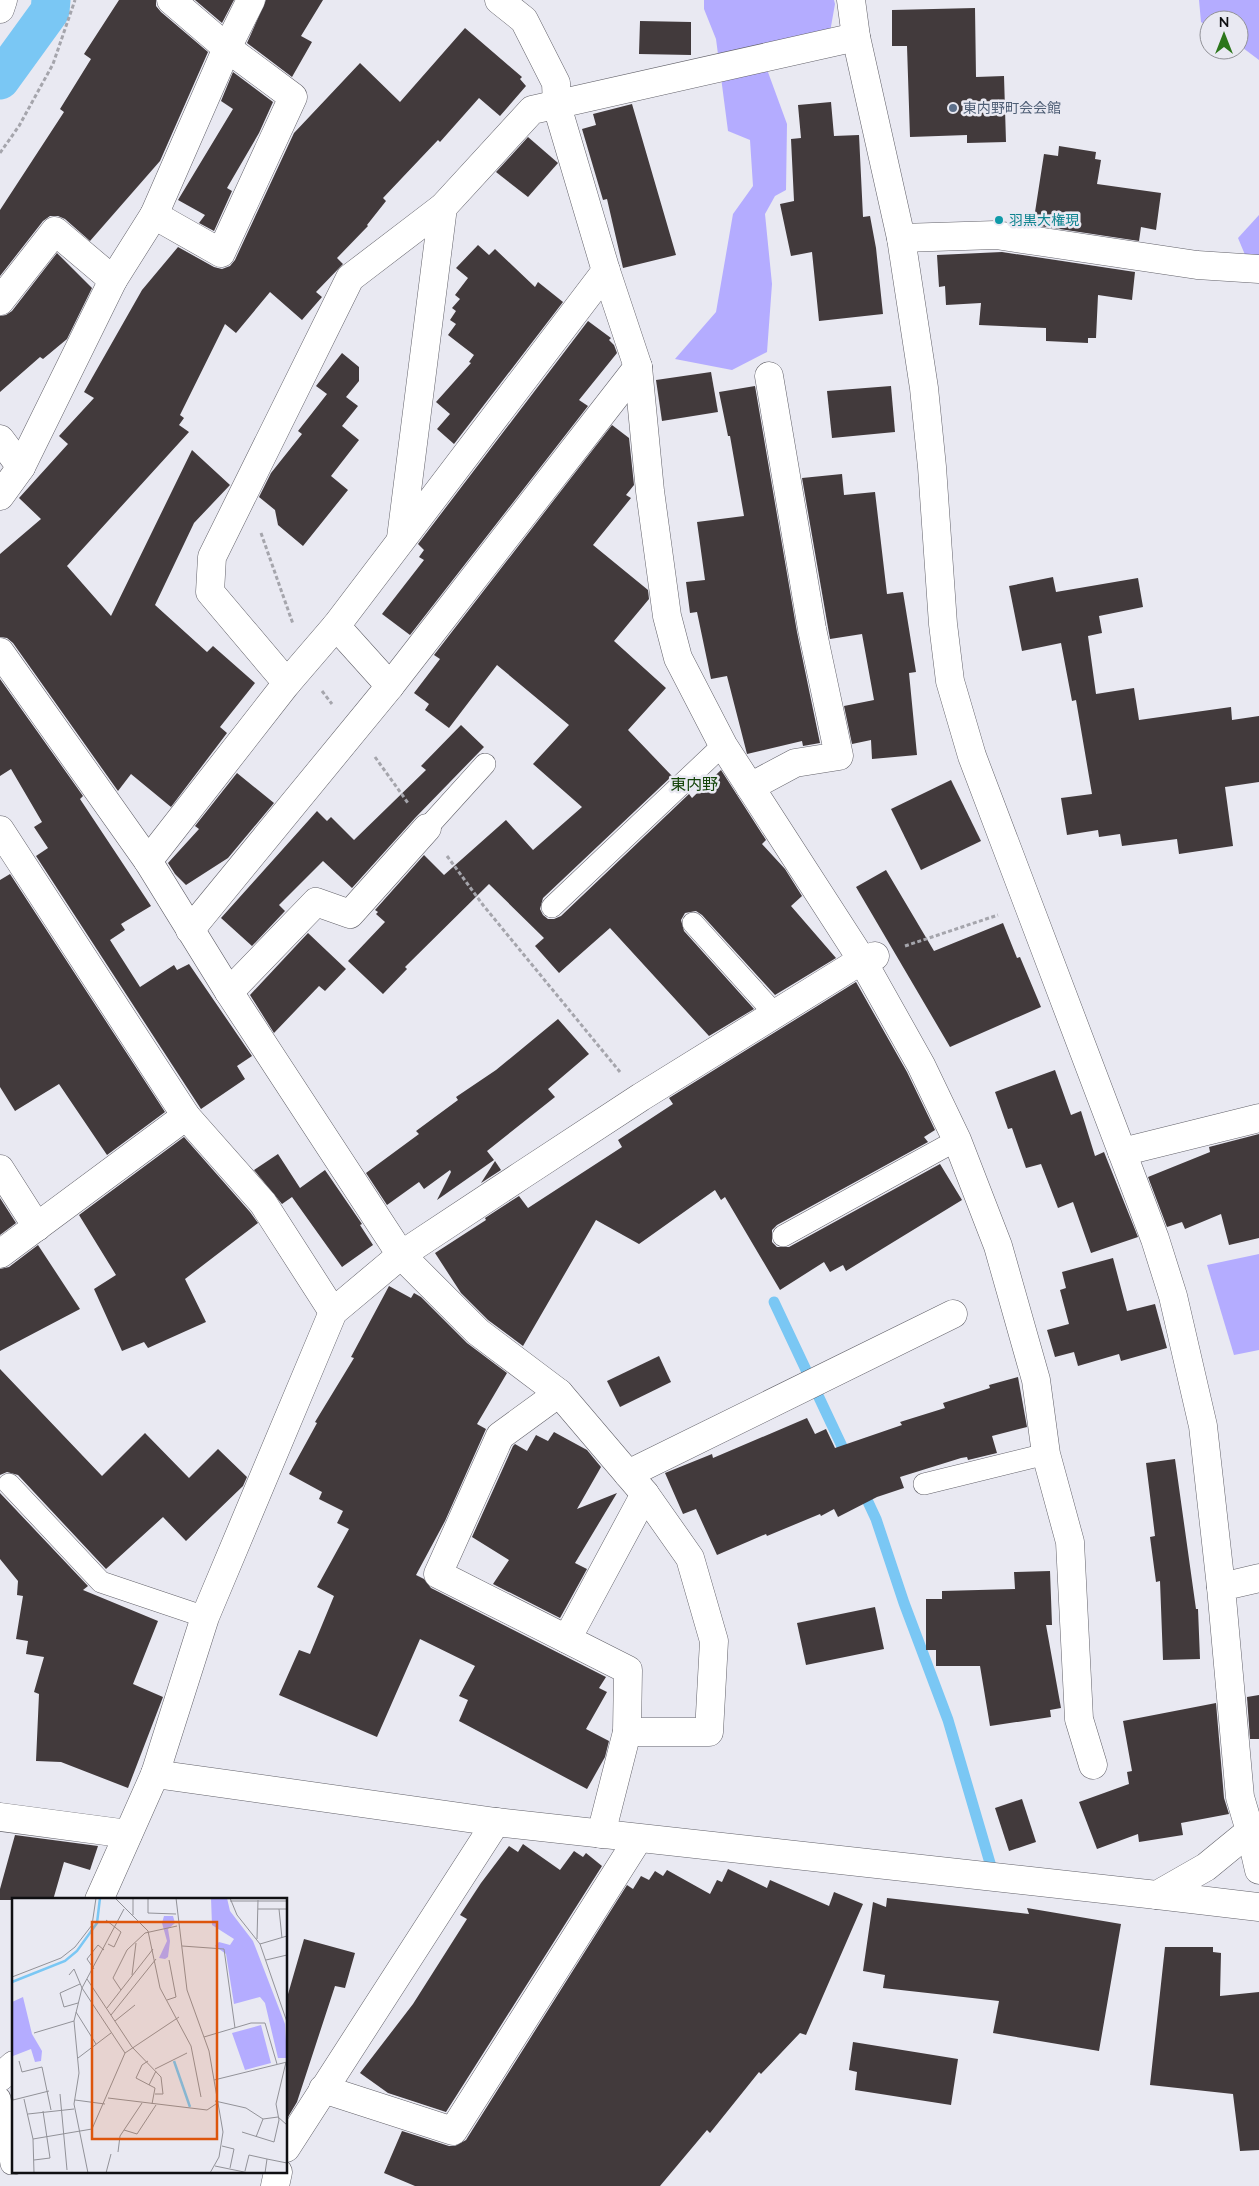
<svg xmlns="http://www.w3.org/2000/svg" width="1259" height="2186" font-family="Mulish,'Noto Sans JP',sans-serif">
	<rect width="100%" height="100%" fill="#e9e9f2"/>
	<g fill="#b4acff">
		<polygon points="704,0 834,0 835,4 830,32 765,64 787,124 786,190 775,196 765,214 772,284 767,352 732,370 675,359 716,312 733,214 753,186 750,140 728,131 716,39 704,9"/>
		<polygon points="1199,0 1259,0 1259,60 1239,45 1239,20 1209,20 1209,27 1201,22"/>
		<polygon points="1259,215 1259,261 1248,262 1238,238"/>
		<polygon points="1259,1254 1259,1350 1234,1355 1207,1265"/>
	</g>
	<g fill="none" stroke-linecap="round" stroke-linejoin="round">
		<g stroke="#7ac7f4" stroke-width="11">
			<polyline points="774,1302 848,1459"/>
			<polyline points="862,1489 876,1519 904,1603 948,1720 990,1863"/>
		</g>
		<polyline stroke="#7ac7f4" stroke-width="39" points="0,80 50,11 51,0"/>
	</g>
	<g fill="#423a3c">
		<polygon points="119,0 156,0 156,6 161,12 208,52 160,161 90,241 65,219 58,216 50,216 43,221 0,276 0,210 64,112 60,109 91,59 84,54"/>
		<polygon points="195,0 234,0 222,23"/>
		<polygon points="266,0 323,0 301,36 312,42 292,77 247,43"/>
		<polygon points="975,8 976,77 1004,76 1006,142 967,143 967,135 910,137 907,46 892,46 892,10"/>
		<polygon points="640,21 691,22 691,55 639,54"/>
		<polygon points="465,28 522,77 520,79 526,86 500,116 479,98 440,142 438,140 383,198 386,201 367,225 368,226 337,258 343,264 316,292 322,297 302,320 270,292 236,333 225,324 180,415 184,418 179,425 189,432 67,566 111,616 192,450 230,485 194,523 155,605 207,652 213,646 255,683 220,727 227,733 171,807 131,774 118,791 13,643 7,638 0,637 0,554 41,519 19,498 68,444 59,436 94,398 84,392 142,290 178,247 214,267 222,269 230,266 235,260 294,133 360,63 400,102"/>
		<polygon points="233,72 273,102 259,133 227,188 232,191 214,231 199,223 205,215 178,200 233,109 221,101"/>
		<polygon points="831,102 834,136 859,135 863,217 870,216 876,248 883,314 819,321 812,252 791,256 780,204 794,201 791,139 801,138 798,105"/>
		<polygon points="632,104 676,255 623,268 607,199 603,200 582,129 596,125 593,114"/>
		<polygon points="528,137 558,163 528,197 496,172"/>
		<polygon points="1059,146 1096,152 1095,159 1101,160 1097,184 1161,193 1156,230 1141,227 1139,241 1033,225 1044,154 1058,156"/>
		<polygon points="478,245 489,255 495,249 535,287 538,282 563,302 454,444 437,429 450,414 436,402 471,363 469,362 474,355 448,335 456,324 450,320 456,311 452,308 460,299 455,295 468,278 456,268"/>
		<polygon points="1002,252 1135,272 1132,300 1098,295 1096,338 1088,338 1088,343 1046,341 1046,328 979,325 981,303 946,305 945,286 939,287 937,255"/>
		<polygon points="57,253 92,288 67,339 43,359 40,357 0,392 0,316 6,315 12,311"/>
		<polygon points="588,321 611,338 609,340 614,345 617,353 579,400 588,406 410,635 382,614 424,560 419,557 424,550 418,544"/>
		<polygon points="342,353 359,367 359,381 346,397 358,406 342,426 359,440 331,476 348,490 303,546 278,525 275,510 259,497 271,473 302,434 298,431 327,394 316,386"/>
		<polygon points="711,372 718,412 662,421 656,380"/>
		<polygon points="755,386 797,632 820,743 803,746 802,741 747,754 727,676 711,679 697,612 690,613 686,582 705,580 697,522 744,516 730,436 728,436 719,392"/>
		<polygon points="891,386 895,432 832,438 827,391"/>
		<polygon points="612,425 629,438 634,485 626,495 631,498 593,545 648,590 649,599 614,641 666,688 628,730 672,776 543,898 540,909 543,915 548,919 554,919 561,916 689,794 692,798 721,770 766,840 762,844 785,869 802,896 791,906 836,958 775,995 702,915 696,911 685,913 681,920 684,931 754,1009 709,1036 610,928 559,973 535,946 544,938 489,884 405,967 407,969 383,994 348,961 385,922 376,914 378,912 375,910 424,855 444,875 506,820 533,850 582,807 533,764 569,725 497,665 449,728 425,710 429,704 414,693 440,659 434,655"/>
		<polygon points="842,474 844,495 875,492 887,594 903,592 916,672 909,673 917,755 872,759 871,740 852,744 844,706 874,700 862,634 830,639 802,478"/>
		<polygon points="1053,577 1056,592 1138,578 1143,607 1099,616 1102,633 1088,636 1096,694 1134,688 1139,720 1231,707 1232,720 1259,716 1259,782 1225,787 1233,846 1179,854 1177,839 1122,846 1120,834 1099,837 1098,830 1067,835 1061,798 1092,794 1076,700 1072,701 1061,643 1022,651 1009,586"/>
		<polygon points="0,679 83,796 80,799 151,906 121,924 125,930 110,940 140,987 174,965 177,970 189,964 252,1056 237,1066 245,1079 201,1109 36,856 48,848 34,827 42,822 11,769 0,776"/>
		<polygon points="461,725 484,747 415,818 352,888 323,861 279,905 285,911 252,946 221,918 317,811 327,821 331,817 354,840 426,770 421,766"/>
		<polygon points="237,773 274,803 228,858 186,885 175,874 168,863 199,829 195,826"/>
		<polygon points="951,780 981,841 921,870 891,809"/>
		<polygon points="886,870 934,951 1003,923 1017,958 1020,957 1041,1007 950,1047 856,887"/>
		<polygon points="10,874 165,1112 107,1155 59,1084 15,1111 0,1087 0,880"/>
		<polygon points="308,933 346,969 325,991 319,986 274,1033 250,995"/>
		<polygon points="856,982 907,1072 935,1130 924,1137 928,1142 777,1225 772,1230 772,1242 777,1247 789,1247 940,1164 962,1200 846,1271 843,1265 830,1272 824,1262 780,1290 725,1197 721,1200 715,1190 639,1244 596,1220 523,1346 488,1320 461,1293 435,1253 486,1220 485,1218 519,1196 528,1208 622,1147 618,1140 673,1104 669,1098"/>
		<polygon points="558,1019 589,1054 548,1089 555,1097 487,1151 494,1160 437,1200 451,1172 450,1170 424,1189 419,1182 387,1205 366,1173 419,1134 416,1131 458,1100 456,1097 496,1070"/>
		<polygon points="1055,1070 1071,1115 1081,1111 1095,1156 1104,1152 1138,1237 1091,1253 1073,1202 1058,1208 1041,1164 1026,1168 1012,1128 1008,1129 995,1092"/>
		<polygon points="1259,1134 1259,1238 1229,1245 1221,1214 1185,1229 1182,1222 1167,1227 1148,1177 1210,1152 1209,1147"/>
		<polygon points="184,1137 250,1212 258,1223 185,1279 206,1322 148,1348 144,1342 122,1351 94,1289 116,1275 79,1215"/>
		<polygon points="278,1154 300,1188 325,1170 362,1224 360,1225 373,1245 342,1267 292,1197 282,1204 254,1170"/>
		<polygon points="495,1161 501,1170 481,1183"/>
		<polygon points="0,1198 16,1223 0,1235"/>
		<polygon points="38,1245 80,1309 0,1351 0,1269 9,1267"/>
		<polygon points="1113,1258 1127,1311 1155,1304 1167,1348 1121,1361 1119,1354 1078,1366 1074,1352 1055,1357 1047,1330 1069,1324 1060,1290 1066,1288 1062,1272"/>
		<polygon points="389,1286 411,1298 414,1293 421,1297 467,1343 507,1373 477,1424 486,1429 445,1521 416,1575 424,1579 431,1588 606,1677 599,1688 607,1692 586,1729 609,1741 605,1757 587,1789 459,1721 468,1700 459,1696 475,1666 420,1639 377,1737 279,1695 299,1650 310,1654 334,1596 317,1587 349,1529 337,1523 343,1511 319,1499 322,1492 289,1474 317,1423 315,1422 354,1358 351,1357"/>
		<polygon points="659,1356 671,1382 620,1407 607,1381"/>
		<polygon points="0,1369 102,1476 145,1433 189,1478 218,1449 247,1477 243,1486 186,1541 163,1517 106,1569 18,1475 7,1472 0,1475"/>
		<polygon points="1018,1377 1027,1427 992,1436 997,1453 968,1460 967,1457 961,1458 900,1477 904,1488 877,1497 838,1517 834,1509 821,1516 820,1514 767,1536 766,1534 717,1555 696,1509 683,1514 665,1473 712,1454 713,1458 807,1418 815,1434 826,1429 835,1448 902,1425 900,1422 945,1408 943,1403 990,1388 989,1385"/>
		<polygon points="554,1432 587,1450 601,1467 577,1509 617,1493 575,1563 587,1569 560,1618 493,1584 509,1560 472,1537 513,1446 515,1444 527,1451 536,1435 548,1441"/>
		<polygon points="1175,1459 1196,1609 1198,1609 1200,1659 1163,1660 1160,1581 1156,1582 1150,1537 1155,1536 1146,1463"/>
		<polygon points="0,1493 88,1586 83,1590 158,1621 133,1684 163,1697 128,1788 61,1762 36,1761 39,1694 34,1692 44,1657 26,1654 28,1641 16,1639 23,1596 17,1595 18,1581 0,1559"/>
		<polygon points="1050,1571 1052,1625 1046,1625 1061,1708 1050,1710 1051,1717 990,1726 980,1666 936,1666 936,1650 926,1650 926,1599 942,1599 942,1591 1015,1589 1014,1572"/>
		<polygon points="875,1607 884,1649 806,1665 797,1623"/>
		<polygon points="1259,1695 1259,1739 1250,1739 1247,1697"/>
		<polygon points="1216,1703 1224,1798 1229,1814 1181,1823 1183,1835 1139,1842 1138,1834 1097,1849 1079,1802 1129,1784 1127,1772 1132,1771 1123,1721"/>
		<polygon points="1022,1799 1036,1842 1009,1851 995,1808"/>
		<polygon points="15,1835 98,1846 90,1870 64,1862 53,1900 0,1900 0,1889"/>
		<polygon points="523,1844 560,1870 574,1851 583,1857 586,1853 602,1866 446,2112 388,2093 360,2073 413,2004 467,1919 460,1915 481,1883 509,1846 518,1852"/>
		<polygon points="728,1869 767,1888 770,1880 829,1906 834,1892 863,1904 806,2035 800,2033 761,2074 759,2072 710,2133 707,2130 660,2186 415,2186 384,2173 402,2131 449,2146 455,2146 466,2140 627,1885 633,1889 641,1876 649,1880 655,1871 663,1876 667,1870 710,1894 717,1880 722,1882"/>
		<polygon points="887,1898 1029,1914 1027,1908 1121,1924 1099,2051 993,2033 999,2001 883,1988 885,1975 863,1971 873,1902 886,1907"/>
		<polygon points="304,1939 355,1953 345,1988 335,1986 297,2102 288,2117 286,2001"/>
		<polygon points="1165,1947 1213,1947 1213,1952 1221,1953 1220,1996 1259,1992 1259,2150 1240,2151 1233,2094 1150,2085"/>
		<polygon points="853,2042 958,2059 951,2105 855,2090 857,2072 849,2070"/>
	</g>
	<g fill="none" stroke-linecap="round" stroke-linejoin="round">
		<g stroke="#63626a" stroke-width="22">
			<g id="lane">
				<polyline points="427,828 485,764"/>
				<polyline points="552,907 723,745"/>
				<polyline points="693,923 775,1014"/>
				<polyline points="783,1236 957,1140"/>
				<polyline points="9,1484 101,1582 205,1617"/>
				<polyline points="924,1484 1046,1454"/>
				<polyline points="0,2098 11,2164 14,2164"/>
			</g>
		</g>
		<g stroke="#63626a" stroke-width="29">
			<g id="street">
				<polyline points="499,0 524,20 556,83 557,106 606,271 638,367 650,491 667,616 678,658 723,745 862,960 921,1065 957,1140 998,1246 1036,1380 1046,1454 1070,1542 1079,1719 1093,1765"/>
				<polyline points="0,9 3,0"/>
				<polyline points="154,215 221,253 293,97 227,48 171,0"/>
				<polyline points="901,238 996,235 1197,265 1259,269"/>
				<polyline points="0,301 55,231 113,280"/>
				<polyline points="0,439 21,467"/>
				<polyline points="0,496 21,467 113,280 154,215 227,48 251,0"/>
				<polyline points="401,538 443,207"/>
				<polyline points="336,626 390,686"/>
				<polyline points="0,652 148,861 229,992 401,1255 478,1332 559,1393 645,1494 690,1558 714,1641 709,1732 627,1732"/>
				<polyline points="287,683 210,592 212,557 350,278 443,207 532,110 856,37"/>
				<polyline points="750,787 795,763 839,756 812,629 769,376"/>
				<polyline points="0,830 186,1116 263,1203 333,1312"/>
				<polyline points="148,861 287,683 336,626 606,271"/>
				<polyline points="190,930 390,686 638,367"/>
				<polyline points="229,992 316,902 350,914 427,828"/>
				<polyline points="1122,1152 1259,1118"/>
				<polyline points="0,1169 37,1227"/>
				<polyline points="0,1254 186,1116"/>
				<polyline points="559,1393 500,1436 438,1574 628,1670 627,1732 601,1834"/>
				<polyline points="628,1474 953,1314"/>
				<polyline points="1259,1578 1221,1587 1240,1797 1250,1831 1259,1870"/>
				<polyline points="567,1639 645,1494"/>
				<polyline points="155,1774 496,1822 1157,1895 1206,1867 1250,1831"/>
				<polyline points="0,1817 128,1834"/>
				<polyline points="1157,1895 1259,1907"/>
				<polyline points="99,1900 155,1774 205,1617 333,1312 401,1255 522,1175 641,1097 862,960 875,956"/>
				<polyline points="0,2077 14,2065"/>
				<polyline points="323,2089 453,2131 638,1839"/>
				<polyline points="286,2148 496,1822"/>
				<polyline points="275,2186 278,2172"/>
			</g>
		</g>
		<g stroke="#63626a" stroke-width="29">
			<polyline id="secondary" points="851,0 856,37 901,238 924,388 932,467 943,624 950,681 972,756 1155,1239 1173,1296 1203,1426 1221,1587"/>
		</g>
		<g stroke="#a5a5ac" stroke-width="3" stroke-dasharray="4 2.5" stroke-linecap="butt">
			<polyline points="0,153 19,126 53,64 75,0"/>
			<polyline points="261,533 293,624"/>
			<polyline points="322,691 332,704"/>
			<polyline points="375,757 408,803"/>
			<polyline points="447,856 483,905 620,1072"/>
			<polyline points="905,946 998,915"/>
		</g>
		<use href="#lane" stroke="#fff" stroke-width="21"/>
		<use href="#street" stroke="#fff" stroke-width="28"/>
		<use href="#secondary" stroke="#fff" stroke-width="28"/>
	</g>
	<circle fill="#5c6f8a" stroke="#e9e9f2" stroke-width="2" cx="953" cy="108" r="5"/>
	<circle fill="#0f9aa8" stroke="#e9e9f2" stroke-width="2" cx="999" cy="220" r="5"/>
	<g text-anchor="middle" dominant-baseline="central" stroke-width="5" stroke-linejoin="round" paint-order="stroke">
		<g font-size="14" fill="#4e5e75" stroke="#e9e9f2" text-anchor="start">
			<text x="963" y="108">東内野町会会館</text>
		</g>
		<g font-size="14" fill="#0d838f" stroke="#e9e9f2" text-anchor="start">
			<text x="1009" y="220">羽黒大権現</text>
		</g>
		<g font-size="16" fill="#134308" stroke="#e9e9f2">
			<text x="694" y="784">東内野</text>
		</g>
	</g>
	<g transform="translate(12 1898)">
		<rect width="275" height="275" fill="#e9e9f2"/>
		<path d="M199,0H215L218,13L241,43L273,126L275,160H266L253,105L248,99L222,106L214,56L203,48L207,44L218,47L222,41L200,27ZM152,18H161L163,25L156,31L158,43L156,59L153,61L147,60L155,43L150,25ZM11,99L20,136L30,153L29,163L23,164L19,151L1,158L0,174V104ZM249,127L259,165L233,172L220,135Z" fill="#b4acff"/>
		<path fill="none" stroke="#7ac7f4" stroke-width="2.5" d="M0,84L53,63L65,53L85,25L88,0M162,163L178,209"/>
		<path fill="none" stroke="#929298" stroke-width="1" d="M103,0L136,33L148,90L179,148L189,199M136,0V15L164,16M164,0L175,92L197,153L211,234L207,259L198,275M218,0L225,17L248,46L275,124M218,3H275M246,11H275M267,11L270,40M121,17V0M94,22L109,34L102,49L96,46M245,41L246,2M248,46L275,38M170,48L212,51L223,130M254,62L275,57M82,71L75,61L86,47L92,52M57,77L62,71L70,90L113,155M120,77L124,45M0,79L49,60L63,49L80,27L84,0M75,81L120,149L149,179L151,196H143M109,92L101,80L115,52L133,35L165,28M155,102L164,99L157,62M66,105L52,109L48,95L68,86M95,110L141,51M64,114L84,146M99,117L144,61M103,123L123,107M22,135L62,123M192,139L239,125H253L265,166M66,160L99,135M7,163L10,174L30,169L39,212M136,163L130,167L124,180L143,190L140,206M143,171L175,155M202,182L275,164M137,187L144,173M0,196L1,202L37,193M48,196L55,272M96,200L195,212L204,206M12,201L21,241L22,275M63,202L93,206M203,203L234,210L251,221L266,219L275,227M16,216L62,211M112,232L125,236L144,207M230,234L262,244L267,222L264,206L274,164M244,239L251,221M21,241L80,231L113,155L167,119M210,248L222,251L218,270M106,254L108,238L130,205M255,261L275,265M22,262L38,260L31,213M203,268L237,275M233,273L237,257L255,261L253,275M76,275L62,206L67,175L62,123L70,90L112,11M94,275L99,256"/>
		<path fill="#dd550c" fill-opacity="0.15" stroke="#dd550c" stroke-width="2.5" d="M80,24H205V241H80Z"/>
		<rect width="275" height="275" fill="none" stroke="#0f0f12" stroke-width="2.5"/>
	</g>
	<g transform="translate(1224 35)"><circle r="24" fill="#e9e9f2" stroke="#929298"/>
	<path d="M0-4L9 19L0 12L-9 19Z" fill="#2c761b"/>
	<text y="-8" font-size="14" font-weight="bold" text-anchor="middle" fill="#0f0f12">N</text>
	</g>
</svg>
